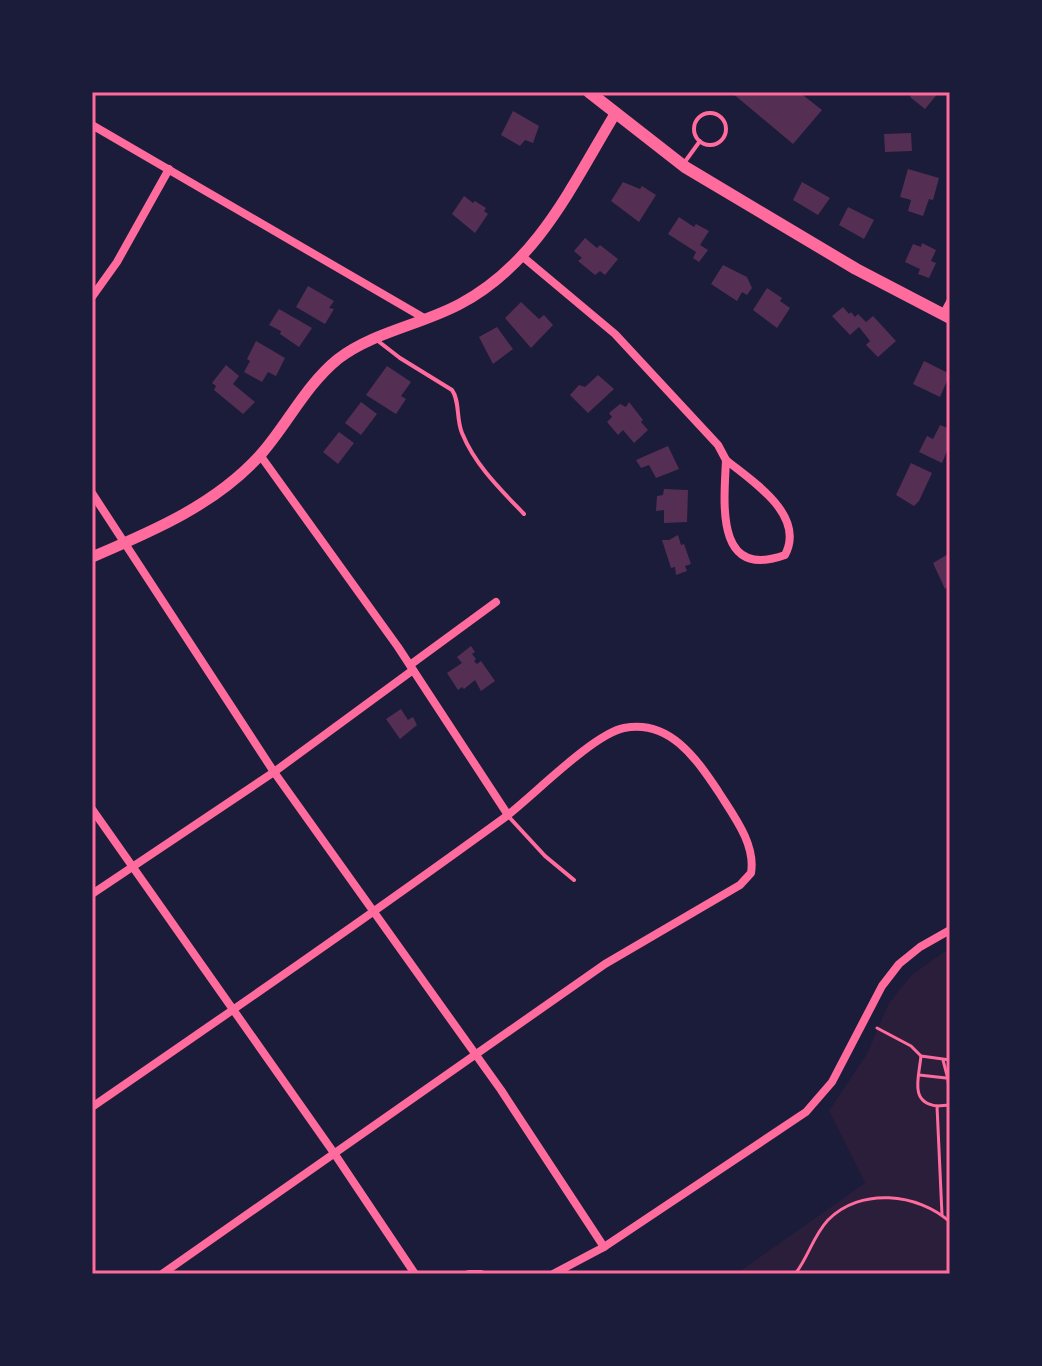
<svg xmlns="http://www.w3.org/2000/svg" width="1042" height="1366" font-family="Commissioner,sans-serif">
	<rect width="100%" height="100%" fill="#1b1b3a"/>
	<polygon fill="#2a1e3b" points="950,948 950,1274 736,1274 865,1183 829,1111 867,1054 888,1005 899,990 913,974"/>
	<g fill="#542f53">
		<polygon points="731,92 799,92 822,110 793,144"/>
		<polygon points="914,92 939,92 925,109 910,97"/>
		<polygon points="513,111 539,126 533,143 525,140 520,146 501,135"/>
		<polygon points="911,133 912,151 885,152 884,134"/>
		<polygon points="908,169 939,178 933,200 929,199 923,216 908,211 911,200 900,197"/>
		<polygon points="623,182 640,189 642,186 656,195 639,222 611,201"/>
		<polygon points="802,182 830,198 818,215 793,200"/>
		<polygon points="464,196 473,203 475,201 486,208 484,211 488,214 475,233 452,214"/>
		<polygon points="848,207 874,220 864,239 839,225"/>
		<polygon points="679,217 694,227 696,224 709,231 700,245 708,250 699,262 693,258 696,252 668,234"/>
		<polygon points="585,238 597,248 600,245 618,259 605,275 600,271 595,275 578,261 582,258 574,251"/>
		<polygon points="922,243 936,250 931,261 936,263 929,278 918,274 920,269 905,262 913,244 921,247"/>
		<polygon points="723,265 747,277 752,288 747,295 742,292 737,301 711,284"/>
		<polygon points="308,286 334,301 329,308 334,309 325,324 296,307"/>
		<polygon points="767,288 782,298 780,301 790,308 777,328 753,310"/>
		<polygon points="521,302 539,319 544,315 553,325 531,348 505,318"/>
		<polygon points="843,307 849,314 851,312 855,317 858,314 866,322 873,316 896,341 878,357 866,345 870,341 859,327 850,335 832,316"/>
		<polygon points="279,309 312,328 299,347 280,334 281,331 269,325"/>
		<polygon points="497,327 513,349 493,364 479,337"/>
		<polygon points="256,341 285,358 276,376 268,372 262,382 244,372 250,361 247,359"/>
		<polygon points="924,361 950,374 940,397 913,384"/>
		<polygon points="226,365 239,376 233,384 255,402 243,414 214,390 216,386 212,383"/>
		<polygon points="387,366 411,382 401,396 406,399 396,414 366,395"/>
		<polygon points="598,375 614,389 588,413 570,395 579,385 585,387"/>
		<polygon points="361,402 377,414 361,435 345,423"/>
		<polygon points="629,402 643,420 641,422 648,430 634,443 623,430 618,435 607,422 612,417 609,413 620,404 626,407"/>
		<polygon points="940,425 950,429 950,452 947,451 942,463 919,452 927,436 933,439"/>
		<polygon points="339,432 354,443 338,464 323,452"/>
		<polygon points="668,446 679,469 656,478 649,465 641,468 636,460"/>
		<polygon points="911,463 932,473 919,501 914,506 896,495"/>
		<polygon points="664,489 688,490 687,522 664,523 664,510 656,511 657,496 663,495"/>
		<polygon points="678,535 681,545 684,544 691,564 685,566 687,571 676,575 675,567 671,568 662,540 669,540"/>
		<polygon points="950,553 950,585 945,589 933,563"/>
		<polygon points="471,646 475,652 472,654 476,659 474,661 477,664 481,661 495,681 481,691 475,680 464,689 462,687 458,690 447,673 462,663 457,657"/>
		<polygon points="401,709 408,720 413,717 417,725 400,739 386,719"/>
	</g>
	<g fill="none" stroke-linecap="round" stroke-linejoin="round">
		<g stroke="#ff6b9d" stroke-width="3">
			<polyline points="877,1028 911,1046 921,1056 950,1060"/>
			<path d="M921,1056C919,1077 909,1103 937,1106L942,1215"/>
			<polyline points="943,1060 948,1079 950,1101"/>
			<polyline points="919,1075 946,1078"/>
			<polyline points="937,1106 950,1105"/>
			<path d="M795,1274C808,1258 813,1236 828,1220C860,1187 918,1193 950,1222"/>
		</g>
		<g stroke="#ff6b9d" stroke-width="4">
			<circle cx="710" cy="129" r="16"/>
			<polyline points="684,163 700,141"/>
			<path d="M378,341L400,358L452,390C460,401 456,419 462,433C475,465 500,489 524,514"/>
			<polyline points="509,817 545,856 574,880"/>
		</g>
		<g stroke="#ff6b9d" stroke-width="8">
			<polyline points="92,125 424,318"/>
			<polyline points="523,257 615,334 718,445 726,460"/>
			<polyline points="92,297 117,262 169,169"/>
			<polyline points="943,315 950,302"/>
			<polyline points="260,455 398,647 508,815"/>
			<path d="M726,460C753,482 806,515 785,555C715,580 724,504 726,460Z"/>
			<polyline points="92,493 274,772 501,1090 604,1247"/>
			<polyline points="410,665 496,602"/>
			<polyline points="92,809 334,1153 415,1274"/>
			<polyline points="92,894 274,772 413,670"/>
			<path d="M92,1107C230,1012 368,917 504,818C532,797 593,734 624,728C669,719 696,758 718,791C733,815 756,844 751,873L740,885L605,964L162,1274"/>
			<polyline points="469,1274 481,1274"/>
			<polyline points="553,1274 604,1247 806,1112 832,1082 882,986 899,964 920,947 950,930"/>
		</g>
		<path stroke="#ff6b9d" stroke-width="11" d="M92,557C153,531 217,504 262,453C288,423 306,385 338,359C373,332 421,325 460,304C537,263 571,187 615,114"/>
		<polyline stroke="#ff6b9d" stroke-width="12" points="589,92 685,167 856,269 950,318"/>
	</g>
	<rect width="1042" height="1366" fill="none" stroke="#1b1b3a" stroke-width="188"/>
	<rect x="94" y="94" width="854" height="1178" fill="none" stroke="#ff6b9d" stroke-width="3"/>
</svg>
